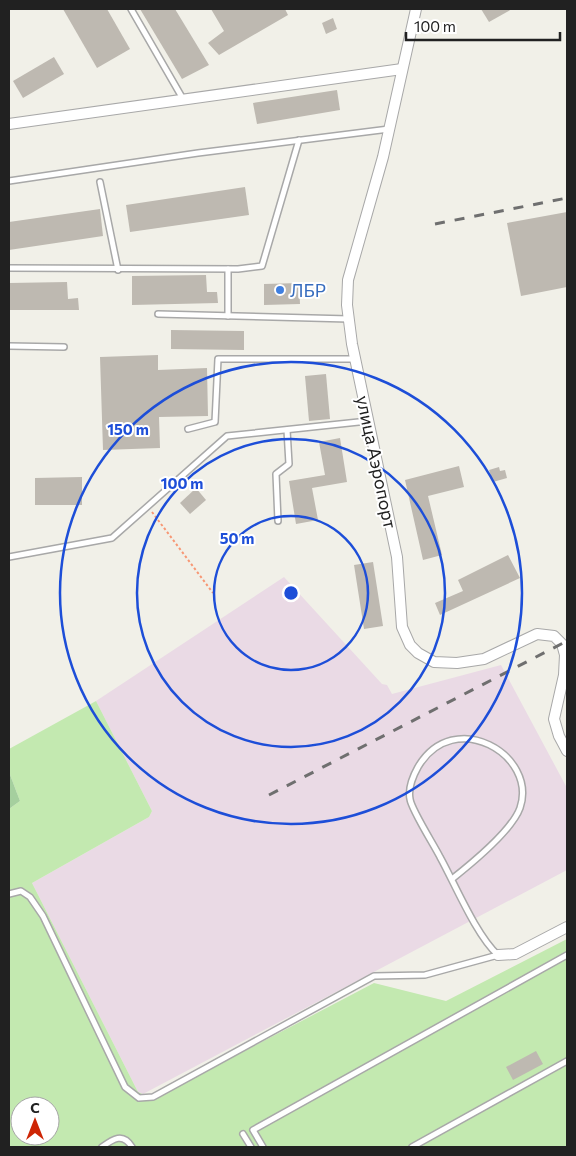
<svg xmlns="http://www.w3.org/2000/svg" width="576" height="1156" font-family="Commissioner,sans-serif">
	<rect width="100%" height="100%" fill="#f1f0e8"/>
	<polygon fill="#eadae5" points="284,577 382,684 387,685 392,694 501,665 567,788 567,870 143,1094 138,1092 32,883 149,817 152,811 96,701"/>
	<path fill="#c3e9b0" fill-rule="evenodd" d="M96,701L152,811L149,817L32,883L138,1092L153,1099L374,983L446,1001L567,939V1147H9V809L20,801L9,772V749ZM20,1106H50V1136H20Z"/>
	<polygon fill="#a5cf9e" points="9,772 20,801 9,809"/>
	<g fill="#beb9b1">
		<polygon points="63,9 107,9 130,49 97,68"/>
		<polygon points="140,9 175,9 209,65 182,79"/>
		<polygon points="211,9 285,9 288,15 219,55 208,43 224,31"/>
		<polygon points="481,9 512,9 489,22"/>
		<polygon points="333,18 337,29 326,34 322,23"/>
		<polygon points="54,57 64,74 23,98 13,81"/>
		<polygon points="337,90 340,110 257,124 253,103"/>
		<polygon points="245,187 249,215 130,232 126,205"/>
		<polygon points="100,209 103,236 9,250 9,222"/>
		<polygon points="567,212 567,287 521,296 507,223"/>
		<polygon points="206,275 207,292 217,292 218,303 132,305 132,276"/>
		<polygon points="67,282 68,299 78,298 79,310 9,310 9,283"/>
		<polygon points="299,283 300,304 264,305 264,284"/>
		<polygon points="171,330 244,331 244,350 171,349"/>
		<polygon points="158,355 158,370 207,368 208,416 159,417 160,448 103,450 100,357"/>
		<polygon points="326,374 330,419 309,421 305,376"/>
		<polygon points="340,438 347,482 312,488 318,520 296,524 289,481 325,475 319,442"/>
		<polygon points="459,466 464,487 428,496 442,555 423,560 405,480"/>
		<polygon points="499,467 500,471 505,470 507,478 493,482 489,470"/>
		<polygon points="82,477 82,505 35,505 35,478"/>
		<polygon points="196,488 206,500 190,514 180,503"/>
		<polygon points="508,555 520,578 440,615 435,603 463,591 458,580"/>
		<polygon points="373,562 383,626 364,629 354,565"/>
		<polygon points="536,1051 543,1064 513,1080 506,1067"/>
	</g>
	<g fill="none" stroke-linecap="round" stroke-linejoin="round">
		<g stroke="#a8a8a8" stroke-width="8">
			<g id="service">
				<polyline points="131,9 183,99"/>
				<polyline points="9,181 198,153 389,129"/>
				<polyline points="100,182 118,270"/>
				<polyline points="9,268 238,269 262,266 299,140"/>
				<polyline points="228,269 228,316"/>
				<polyline points="158,314 349,319"/>
				<polyline points="9,346 64,347"/>
				<polyline points="188,429 215,422 218,359 355,359"/>
				<polyline points="278,521 276,474 289,464 287,430"/>
				<polyline points="9,557 112,538 227,436 368,421"/>
				<path d="M452,879C471,864 512,830 520,808C538,755 454,706 418,767C413,776 408,789 410,799C411,809 434,845 440,857C455,884 476,935 498,955"/>
				<polyline points="9,894 21,891 30,897 43,916 125,1087 139,1098 153,1097 374,976 425,975 498,955"/>
				<polyline points="243,1134 251,1147"/>
				<path d="M102,1147C113,1139 123,1132 132,1147"/>
				<polyline points="263,1147 253,1130 567,955"/>
				<polyline points="412,1147 567,1061"/>
			</g>
		</g>
		<g stroke="#a8a8a8" stroke-width="12">
			<g id="minor">
				<polyline points="416,9 383,157 348,280 347,305 352,344 397,557 402,627 410,645 418,653 434,662 457,663 484,659 537,634 554,636 562,644 565,655 564,675 554,719 559,736 567,751"/>
				<polyline points="9,124 402,69"/>
				<polyline points="498,955 515,954 567,927"/>
			</g>
		</g>
		<polyline stroke="#f79673" stroke-width="2" stroke-dasharray="2.5 2.5" stroke-linecap="butt" points="152,512 213,593"/>
		<use href="#service" stroke="#fff" stroke-width="5"/>
		<use href="#minor" stroke="#fff" stroke-width="10"/>
		<g stroke="#6f6f6f" stroke-width="3" stroke-dasharray="10 10" stroke-linecap="butt">
			<polyline points="435,224 567,198"/>
			<polyline points="269,795 567,641"/>
		</g>
	</g>
	<g fill="none" stroke="#1d4ed8" stroke-width="2.5">
		<circle cx="291" cy="593" r="77"/>
		<circle cx="291" cy="593" r="154"/>
		<circle cx="291" cy="593" r="231"/>
	</g>
	<circle fill="#3f7fe0" stroke="#fff" stroke-width="2" cx="280" cy="290" r="5"/>
	<g text-anchor="middle" dominant-baseline="central" stroke-width="4" stroke-linejoin="round" paint-order="stroke">
		<g font-size="18" fill="#366cbe" stroke="#fff" text-anchor="start">
			<text x="290" y="290">ЛБР</text>
		</g>
		<g font-size="18" fill="#212121" stroke="#fff">
			<text transform="translate(377 462) rotate(78)">улица Аэропорт</text>
		</g>
	</g>
	<circle cx="291" cy="593" r="8" fill="#1d4ed8" stroke="#fff" stroke-width="2.5"/>
	<g font-size="15" text-anchor="middle" font-weight="bold" fill="#1d4ed8" stroke="#fff" stroke-width="4" stroke-linejoin="round" paint-order="stroke">
		<text x="128" y="435">150 m</text>
		<text x="182" y="489">100 m</text>
		<text x="237" y="544">50 m</text>
	</g>
	<rect width="576" height="1156" fill="none" stroke="#212121" stroke-width="20"/>
	<g transform="translate(35 1121)"><circle r="24" fill="#ffffff" stroke="#a6a6a6"/>
	<path d="M0-4L9 19L0 12L-9 19Z" fill="#ce2505"/>
	<text y="-8" font-size="14" font-weight="bold" text-anchor="middle" fill="#212121">С</text>
	</g>
	<path d="M406 32v8h154v-8" fill="none" stroke="#212121" stroke-width="2.5"/>
	<text x="414" y="32" font-size="15" fill="#212121" stroke="#ffffff" stroke-width="4" paint-order="stroke">100 m</text>
</svg>
